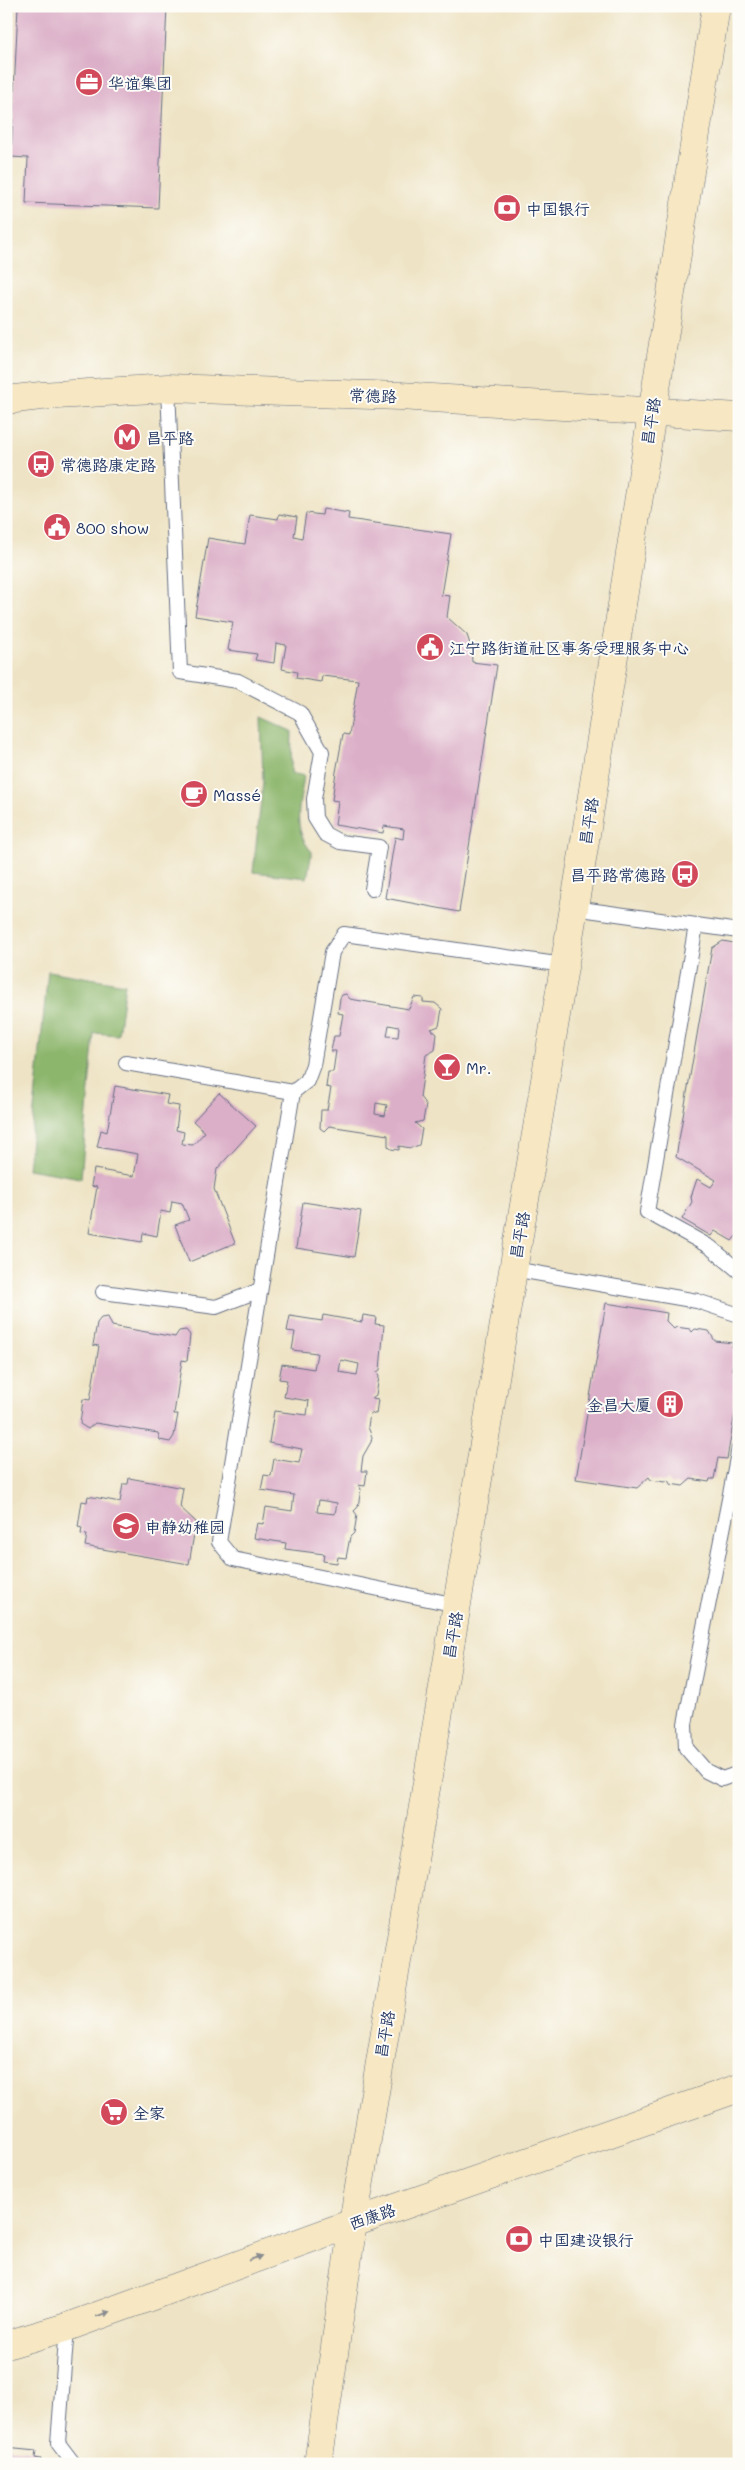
<svg xmlns="http://www.w3.org/2000/svg" width="745" height="2470" font-family="Mali,'LXGW WenKai TC',sans-serif">
	<rect width="100%" height="100%" fill="#fdfcf7"/>
	<filter id="ink" filterUnits="userSpaceOnUse"><feTurbulence type="fractalNoise" baseFrequency=".02" numOctaves="2"/><feDisplacementMap in="SourceGraphic" scale="10" xChannelSelector="R" yChannelSelector="G"/><feConvolveMatrix kernelMatrix="1 2 1 2 8 2 1 2 1" color-interpolation-filters="sRGB"/></filter>
	<filter id="wash" filterUnits="userSpaceOnUse"><feTurbulence type="fractalNoise" baseFrequency=".0096" numOctaves="4" result="noise"/><feDisplacementMap in="SourceGraphic" scale="20" xChannelSelector="R" yChannelSelector="G"/><feGaussianBlur stdDeviation="1.12" result="paint"/><feColorMatrix in="noise" values="0 0 0 0 0 0 0 0 0 0 0 0 0 0 0 0 0 1.4 0 .05"/><feComposite in="paint" operator="in"/></filter>
	<g filter="url(#wash)">
		<rect width="100%" height="100%" fill="#eee3c4"/>
		<g fill="#8cb66c" stroke="#547265">
			<path d="M261,717L292,731L291,773L304,776C300,805 291,828 312,852L307,878L253,872L263,782Z"/>
			<polygon points="48,971 125,984 118,1035 94,1033 81,1178 28,1169"/>
		</g>
		<g id="blocks">
			<g fill="#dbafc8" fill-rule="evenodd">
				<polygon points="18,6 167,6 158,208 26,203 28,158 11,157"/>
				<polygon points="323,509 349,513 348,519 451,534 441,595 450,596 447,617 467,635 471,647 472,662 497,665 459,912 385,898 395,837 403,839 404,829 384,826 383,833 335,825 338,801 332,800 336,772 343,734 349,735 358,680 322,676 321,682 296,678 297,672 282,669 286,645 276,643 274,663 255,660 257,654 228,650 233,622 195,616 208,538 245,544 250,515 278,519 279,514 297,517 294,536 302,538 306,513 322,515"/>
				<polygon points="723,941 739,944 739,1238 736,1236 732,1241 715,1231 711,1236 682,1219 692,1202 691,1197 697,1179 711,1187 716,1180 676,1157 712,948"/>
				<path d="M346,994L350,999L409,1009L414,997L423,998V1002L435,1003L442,1009L439,1026L431,1029L437,1034L435,1050L426,1055L420,1097L426,1105L423,1121L415,1123L422,1129L419,1145L411,1148L399,1146V1150L391,1149L388,1146V1135L329,1126L324,1131L320,1128L321,1110H327L331,1088L326,1087L328,1072H333L336,1051H331L334,1036H339L343,1014L338,1013L340,998L342,995ZM389,1025L399,1027L398,1037L387,1036ZM376,1103L387,1105L385,1116L375,1114Z"/>
				<polygon points="115,1086 168,1095 166,1104 179,1106 176,1130 184,1132 182,1144 193,1145 205,1132 193,1121 219,1093 256,1126 217,1169 214,1189 235,1243 189,1262 175,1225 189,1220 182,1203 172,1201 170,1213 161,1211 157,1236 143,1233 142,1242 89,1233 97,1187 91,1186 94,1169 134,1176 138,1154 97,1147 101,1130 107,1132"/>
				<polygon points="303,1202 361,1211 354,1257 296,1248"/>
				<polygon points="606,1303 667,1313 666,1321 674,1329 676,1327 690,1329 692,1332 695,1329 709,1331 715,1341 733,1343 732,1347 736,1347 732,1369 739,1370 736,1407 727,1459 718,1458 714,1479 710,1479 709,1482 691,1479 683,1486 670,1484 668,1480 665,1482 651,1480 649,1477 637,1488 576,1479"/>
				<path d="M323,1315L362,1322L363,1315L376,1317L375,1324L384,1325L380,1370L377,1372L379,1377L376,1395L372,1398L378,1399L376,1414L370,1413L368,1427L372,1437L371,1442L363,1456L361,1471H367L365,1486L358,1485L361,1489L358,1507L354,1511L357,1515L354,1533L350,1537L346,1558L338,1557L337,1563L323,1561L324,1554L285,1549L286,1543L254,1538L257,1523L263,1524L266,1507L292,1511L294,1495L261,1490L264,1475L271,1476L274,1459L299,1463L302,1449L269,1443L274,1411L307,1415L309,1401L284,1397L287,1380L279,1379L282,1364L314,1369L317,1353L292,1350L295,1332L287,1331L290,1316L322,1321ZM341,1360L359,1364L357,1375L339,1372ZM319,1500L337,1503L335,1514L317,1512Z"/>
				<polygon points="108,1317 112,1326 175,1337 179,1331 186,1330 190,1335 187,1361 182,1360 174,1414 178,1414 174,1436 170,1442 160,1440 158,1433 95,1423 88,1429 80,1424 83,1399 90,1400 99,1346 93,1345 97,1323 101,1318"/>
				<polygon points="129,1478 183,1488 180,1507 196,1522 189,1564 85,1546 87,1535 81,1534 82,1528 78,1527 82,1501 87,1502 88,1496 120,1502 123,1484 128,1484"/>
				<polygon points="6,2448 36,2451 35,2458 41,2459 40,2464 6,2464"/>
			</g>
		</g>
	</g>
	<g filter="url(#ink)">
		<use href="#blocks" fill-opacity="0" stroke="#656e82" stroke-width="1"/>
		<g fill="none" stroke-linecap="round" stroke-linejoin="round">
			<g stroke="#656e82" stroke-width="16">
				<g id="lane">
					<polyline points="168,388 180,672 238,681 300,713 322,752 314,799 315,818 325,834 340,842 379,847 372,889"/>
					<polyline points="574,908 739,931"/>
					<polyline points="696,925 647,1212 710,1247 739,1271"/>
					<polyline points="126,1063 293,1092 307,1081 313,1065 332,952 344,934 564,965"/>
					<polyline points="293,1092 219,1542 233,1559 457,1605"/>
					<polyline points="513,1269 697,1301 739,1315"/>
					<polyline points="103,1292 216,1307 260,1290"/>
					<polyline points="739,1448 685,1724 686,1748 706,1771 722,1779 739,1773"/>
					<polyline points="67,2327 58,2443 74,2464"/>
				</g>
			</g>
			<g stroke="#656e82" stroke-width="29">
				<g id="secondary">
					<polyline points="6,400 41,396 168,388 400,396 739,417"/>
					<polyline points="6,2345 67,2327 353,2223 739,2088"/>
					<polyline points="318,2464 353,2223 581,866 716,6"/>
				</g>
			</g>
			<use href="#lane" stroke="#fff" stroke-width="14"/>
			<use href="#secondary" stroke="#f7e8c3" stroke-width="28"/>
		</g>
		<defs><path id="oneway-solid" d="M-6-.8H1V-3.2L6.5 0L1 3.2V.8H-6Z" transform="scale(1.25)"/></defs>
		<g fill="#898c90">
			<use href="#oneway-solid" transform="translate(255 2258) rotate(-20)"/>
			<use href="#oneway-solid" transform="translate(103 2314) rotate(-20)"/>
		</g>
	</g>
	<defs>
		<g id="office-disc" transform="scale(1.4375)"><circle r="9.5" fill="#d1495b" stroke="#fdfcf7"/><path d="M-6-3h4V-5.5h4V-3h4V5H-6ZM-1-4.5V-3h2v-1.5ZM-6 0V1H6V0Z" fill="#fff"/></g>
		<g id="bank-disc" transform="scale(1.4375)"><circle r="9.5" fill="#d1495b" stroke="#fdfcf7"/><path d="M-6-4H6V4H-6ZM0-2.3a2.3 2.3 0 1 0 0 4.6a2.3 2.3 0 1 0 0-4.6Z" fill="#fff"/></g>
		<g id="metro-disc" transform="scale(1.4375)"><circle r="9.5" fill="#d1495b" stroke="#fdfcf7"/><path d="M-5.5 5V-5H-3L0 0L3-5H5.5V5H3V-.5L0 4L-3-.5V5Z" fill="#fff"/></g>
		<g id="bus-disc" transform="scale(1.4375)"><circle r="9.5" fill="#d1495b" stroke="#fdfcf7"/><path d="M-5-6H5V4H4V6H2V4H-2V6H-4V4H-5ZM-3.5-4V0h7V-4ZM-3.5 1.2v1.5H-2V1.2ZM2 1.2v1.5H3.5V1.2Z" fill="#fff"/></g>
		<g id="civic-disc" transform="scale(1.4375)"><circle r="9.5" fill="#d1495b" stroke="#fdfcf7"/><path d="M-.6-6.5H3V-4.5H.6V-3L4-1V1h2V6H-6V1h2V-1L-.6-3ZM-1.2 2.5V6h2.4V2.5Z" fill="#fff"/></g>
		<g id="cafe-disc" transform="scale(1.4375)"><circle r="9.5" fill="#d1495b" stroke="#fdfcf7"/><path d="M-5.5-4.5H6V0H3Q3 3.5 0 3.5H-2.5Q-5.5 3.5-5.5 0ZM3-3.2v2h1.7v-2ZM-6 4.5H4V6H-6Z" fill="#fff"/></g>
		<g id="bar-disc" transform="scale(1.4375)"><circle r="9.5" fill="#d1495b" stroke="#fdfcf7"/><path d="M-6-5H6L.8 .8V4.5H3.5V6h-7V4.5H-.8V.8Z" fill="#fff"/></g>
		<g id="building-disc" transform="scale(1.4375)"><circle r="9.5" fill="#d1495b" stroke="#fdfcf7"/><path d="M-4-6H4V6H1V3H-1V6H-4ZM-2.5-4.3h1.7v1.8h-1.7ZM.8-4.3h1.7v1.8H.8ZM-2.5-1h1.7V.8h-1.7ZM.8-1h1.7V.8H.8Z" fill="#fff"/></g>
		<g id="school-disc" transform="scale(1.4375)"><circle r="9.5" fill="#d1495b" stroke="#fdfcf7"/><path d="M0-5L7-2L0 1L-7-2ZM-4 1L0 2.5L4 1V4Q0 6-4 4Z" fill="#fff"/></g>
		<g id="supermarket-disc" transform="scale(1.4375)"><circle r="9.5" fill="#d1495b" stroke="#fdfcf7"/><path d="M-6-5.5h2.5l.6 2H6L4.5 2H-2.5L-4.4-4H-6ZM-1.5 3.2a1.3 1.3 0 1 0 .1 0ZM3 3.2a1.3 1.3 0 1 0 .1 0Z" fill="#fff"/></g>
	</defs>
	<g fill-rule="evenodd">
		<use href="#office-disc" x="89" y="82"/>
		<use href="#bank-disc" x="507" y="208"/>
		<use href="#metro-disc" x="127" y="437"/>
		<use href="#bus-disc" x="41" y="464"/>
		<use href="#civic-disc" x="57" y="527"/>
		<use href="#civic-disc" x="430" y="647"/>
		<use href="#cafe-disc" x="194" y="794"/>
		<use href="#bus-disc" x="685" y="874"/>
		<use href="#bar-disc" x="447" y="1067"/>
		<use href="#building-disc" x="670" y="1404"/>
		<use href="#school-disc" x="126" y="1526"/>
		<use href="#supermarket-disc" x="114" y="2112"/>
		<use href="#bank-disc" x="519" y="2239"/>
	</g>
	<g text-anchor="middle" dominant-baseline="central" stroke-width="4" stroke-linejoin="round" paint-order="stroke">
		<g font-size="16" fill="#1b2f5e" stroke="#fdfcf7" text-anchor="start">
			<text x="108" y="82">华谊集团</text>
			<text x="526" y="208">中国银行</text>
			<text x="146" y="437">昌平路</text>
			<text x="60" y="464">常德路康定路</text>
			<text x="76" y="527">800 show</text>
			<text x="449" y="647">江宁路街道社区事务受理服务中心</text>
			<text x="213" y="794">Massé</text>
			<text x="666" y="874" text-anchor="end">昌平路常德路</text>
			<text x="466" y="1067">Mr.</text>
			<text x="651" y="1404" text-anchor="end">金昌大厦</text>
			<text x="145" y="1526">申静幼稚园</text>
			<text x="133" y="2112">全家</text>
			<text x="538" y="2239">中国建设银行</text>
		</g>
		<g font-size="16" fill="#1b2f5e" stroke="#fdfcf7">
			<text transform="translate(373 395) rotate(2)">常德路</text>
			<text transform="translate(650 421) rotate(-81)">昌平路</text>
			<text transform="translate(588 821) rotate(-81)">昌平路</text>
			<text transform="translate(519 1235) rotate(-80)">昌平路</text>
			<text transform="translate(452 1635) rotate(-80)">昌平路</text>
			<text transform="translate(384 2034) rotate(-80)">昌平路</text>
			<text transform="translate(372 2216) rotate(-19)">西康路</text>
		</g>
	</g>
	<rect width="745" height="2470" fill="none" stroke="#fdfcf7" stroke-width="25"/>
</svg>
